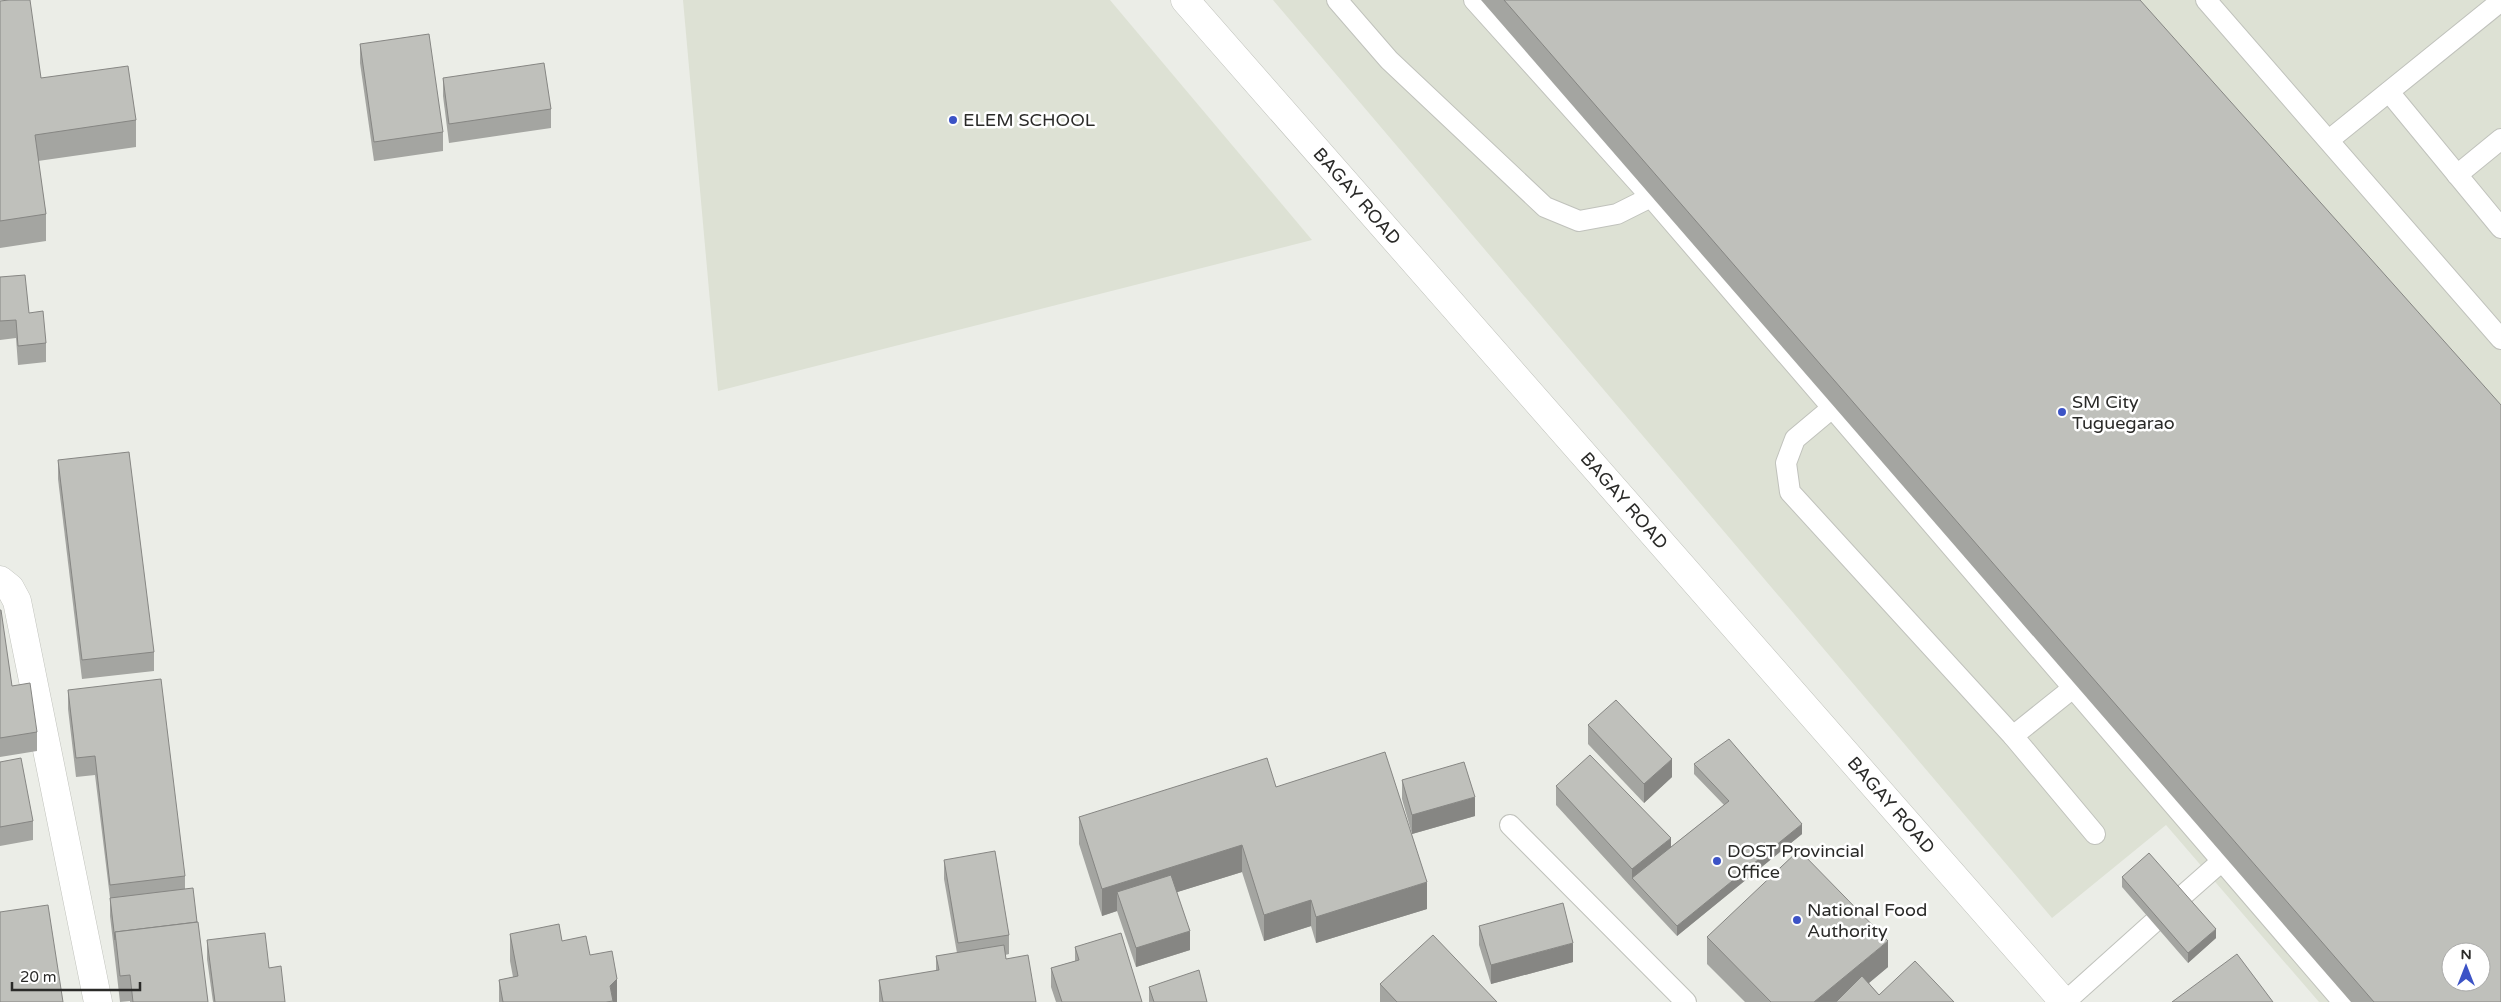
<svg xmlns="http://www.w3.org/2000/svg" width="2501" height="1002" font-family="'Varela Round',sans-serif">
	<rect width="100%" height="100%" fill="#ebede7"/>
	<g fill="#dde1d4" fill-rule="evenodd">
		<polygon points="683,0 1110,0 1312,240 718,391"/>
		<path d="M1273,0H2501V1002H2319L2166,825L2052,918ZM2451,952H2481V982H2451Z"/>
	</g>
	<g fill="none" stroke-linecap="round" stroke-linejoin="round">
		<g stroke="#c0c2bc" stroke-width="22">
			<g id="service">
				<polyline points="1337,0 1389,60 1545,207 1579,221 1617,214 1651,197"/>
				<polyline points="1474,0 1651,197 2343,1002"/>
				<polyline points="2206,0 2501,339"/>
				<polyline points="2389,92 2501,228"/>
				<polyline points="2329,140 2501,1"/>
				<polyline points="2457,175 2501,139"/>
				<polyline points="1832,408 1795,439 1786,463 1790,492 2013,736 2095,834"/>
				<polyline points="2013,736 2073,688"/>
				<polyline points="1510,825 1686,1002"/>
				<polyline points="2180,898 2222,861"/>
				<polyline points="2065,1002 2153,923"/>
			</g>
		</g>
		<g stroke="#c0c2bc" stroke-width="29">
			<polyline id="minor" points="0,580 10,588 17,601 98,1002"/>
		</g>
		<g stroke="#c0c2bc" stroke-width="29">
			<g id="tertiary">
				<path id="s1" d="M1185,0L2064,1002"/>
			</g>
		</g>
		<use href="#service" stroke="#fff" stroke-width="20"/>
		<use href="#minor" stroke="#fff" stroke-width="28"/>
		<use href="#tertiary" stroke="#fff" stroke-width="28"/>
	</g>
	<g fill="#a4a5a1">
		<polygon points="1481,0 2140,0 2501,1002 2351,1002"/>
		<polygon points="0,1 41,78 136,120 136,147 38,161 46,214 46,241 0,248"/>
		<polygon points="360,44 443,132 443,151 374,161 360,63"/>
		<polygon points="443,78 551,109 551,128 449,143 443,96"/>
		<polygon points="0,277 46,343 46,362 18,365 16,338 0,340"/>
		<polygon points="58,460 154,652 154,671 82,679 58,479"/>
		<polygon points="0,610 12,686 37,732 37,751 0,757"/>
		<polygon points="68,690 185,876 185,889 197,922 208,1002 130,1002 130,1001 120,1002 110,916 110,898 95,775 76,777 68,709"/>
		<polygon points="1588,725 1672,777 1644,803 1588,744"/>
		<polygon points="0,762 33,821 33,840 0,846"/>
		<polygon points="1694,764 1802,834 1677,936 1632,888 1556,805 1556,786 1671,847 1724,805 1694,774"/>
		<polygon points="1402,780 1475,816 1412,834 1402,799"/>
		<polygon points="1276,787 1427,909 1316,943 1311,926 1264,941 1242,872 1177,892 1190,950 1136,967 1117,911 1102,916 1079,844 1079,817"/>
		<polygon points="944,860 1009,935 1009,954 1005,955 1006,959 1036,1002 879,1002 879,980 936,971 936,956 957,953 944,879"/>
		<polygon points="2122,877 2216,938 2188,963 2122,887"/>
		<polygon points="1479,926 1573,962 1491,984 1479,945"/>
		<polygon points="510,934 562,941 590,955 617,1002 499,1002 499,980 513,977 510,961"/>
		<polygon points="1707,937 1888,967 1869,983 1879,995 1954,1002 1745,1002 1707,964"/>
		<polygon points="207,940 269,968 285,1002 213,1002 207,959"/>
		<polygon points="1075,947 1142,1002 1056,1002 1051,987 1051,968 1075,961"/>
		<polygon points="1380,984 1497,1002 1380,1002"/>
		<polygon points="1149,987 1207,1002 1149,1002"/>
	</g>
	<g fill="#868683">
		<polygon points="1672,759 1672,777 1644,803 1644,784"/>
		<polygon points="1475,797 1475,816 1412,834 1412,815"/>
		<polygon points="1802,824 1802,834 1677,936 1677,926"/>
		<polygon points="1671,838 1671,856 1632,878 1632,888 1632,869"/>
		<polygon points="1242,845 1242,872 1123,909 1117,892 1117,911 1102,916 1102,889"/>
		<polygon points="1427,882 1427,909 1316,943 1316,917"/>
		<polygon points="1311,900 1311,926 1264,941 1264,915"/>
		<polygon points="2216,929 2216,938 2188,963 2188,953"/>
		<polygon points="1190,931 1190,950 1136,967 1136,948"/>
		<polygon points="1888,941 1888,967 1846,1002 1814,1002"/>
		<polygon points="1573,943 1573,962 1491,984 1491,965"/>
		<polygon points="617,979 617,1002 613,1002 610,986"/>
	</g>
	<g fill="#bfc0bb" stroke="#868683" fill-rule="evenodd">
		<polygon points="9,0 30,0 41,78 128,66 136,120 35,135 46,214 0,221 0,1"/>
		<path d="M1504,0H2140L2501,405V1002H2374ZM2451,952H2481V982H2451Z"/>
		<polygon points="429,34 443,132 374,142 360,44"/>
		<polygon points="544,63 551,109 449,124 443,78"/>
		<polygon points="25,275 29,313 43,311 46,343 18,346 16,320 0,321 0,277"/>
		<polygon points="129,452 154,652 82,660 58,460"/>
		<polygon points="0,610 1,610 12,686 30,683 37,732 0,738"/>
		<polygon points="161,679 185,876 110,885 95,756 76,758 68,690"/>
		<polygon points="1616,700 1672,759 1644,784 1588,725"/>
		<polygon points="1729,739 1802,824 1677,926 1632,878 1729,801 1694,764"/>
		<polygon points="1385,752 1427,882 1316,917 1311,900 1264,915 1242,845 1102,889 1079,817 1267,758 1276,787"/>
		<polygon points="1590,755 1671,838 1632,869 1556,786"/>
		<polygon points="21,758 33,821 0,827 0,762"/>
		<polygon points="1464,762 1475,797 1412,815 1402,780"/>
		<polygon points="1799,850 1888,941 1814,1002 1771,1002 1707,937"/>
		<polygon points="995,851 1009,935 958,943 944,860"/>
		<polygon points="2149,853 2216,929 2188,953 2122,877"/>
		<polygon points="1171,875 1190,931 1136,948 1117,892"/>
		<polygon points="193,888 197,922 115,932 115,940 110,898"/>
		<polygon points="1563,903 1573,943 1491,965 1479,926"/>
		<polygon points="48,905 63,1002 0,1002 0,912"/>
		<polygon points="198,922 208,1002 133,1002 130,975 120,976 115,932"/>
		<polygon points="559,924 562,941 586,936 590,955 612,951 617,979 610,986 613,1001 606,1002 503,1002 499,980 518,976 510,934"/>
		<polygon points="265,933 269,968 281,966 285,1002 215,1002 207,940"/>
		<polygon points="1121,933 1142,1002 1062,1002 1051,968 1079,960 1075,947"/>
		<polygon points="1433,935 1497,1002 1397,1002 1380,984"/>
		<polygon points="1004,945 1006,959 1028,955 1036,1002 883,1002 879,980 939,970 936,956"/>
		<polygon points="2237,954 2273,1002 2172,1002"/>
		<polygon points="1915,961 1954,1002 1836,1002 1862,976 1879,995"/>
		<polygon points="1199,970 1207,1002 1154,1002 1149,987"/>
	</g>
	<g fill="#3c53c6" stroke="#fff" stroke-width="2">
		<circle cx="953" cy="120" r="5"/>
		<circle cx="2062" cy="412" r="5"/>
		<circle cx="1717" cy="861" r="5"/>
		<circle cx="1797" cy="920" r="5"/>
	</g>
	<g text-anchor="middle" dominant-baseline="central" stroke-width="5" stroke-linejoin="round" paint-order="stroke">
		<g font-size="18" fill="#2a2a28" stroke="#fff" text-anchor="start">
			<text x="963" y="120">ELEM SCHOOL</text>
			<text x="2072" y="402">SM City<tspan x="2072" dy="21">Tuguegarao</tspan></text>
			<text x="1727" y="851">DOST Provincial<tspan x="1727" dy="21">Office</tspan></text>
			<text x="1807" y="910">National Food<tspan x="1807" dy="21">Authority</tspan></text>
		</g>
		<g font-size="18" fill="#2a2a28" stroke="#fff">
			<text stroke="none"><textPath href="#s1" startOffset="261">BAGAY ROAD</textPath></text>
			<text stroke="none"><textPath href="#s1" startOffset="666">BAGAY ROAD</textPath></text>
			<text stroke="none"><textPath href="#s1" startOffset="1071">BAGAY ROAD</textPath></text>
		</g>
	</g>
	<g transform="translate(2466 967)"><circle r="24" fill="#ffffff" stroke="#aaaaa9"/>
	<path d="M0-4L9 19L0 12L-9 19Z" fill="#3c53c6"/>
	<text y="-8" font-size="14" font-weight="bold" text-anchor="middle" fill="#2a2a28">N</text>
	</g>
	<path d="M12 982v8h128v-8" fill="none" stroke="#2a2a28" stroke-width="2.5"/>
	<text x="20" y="982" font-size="15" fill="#2a2a28" stroke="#ffffff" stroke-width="4" paint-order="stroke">20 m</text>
</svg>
